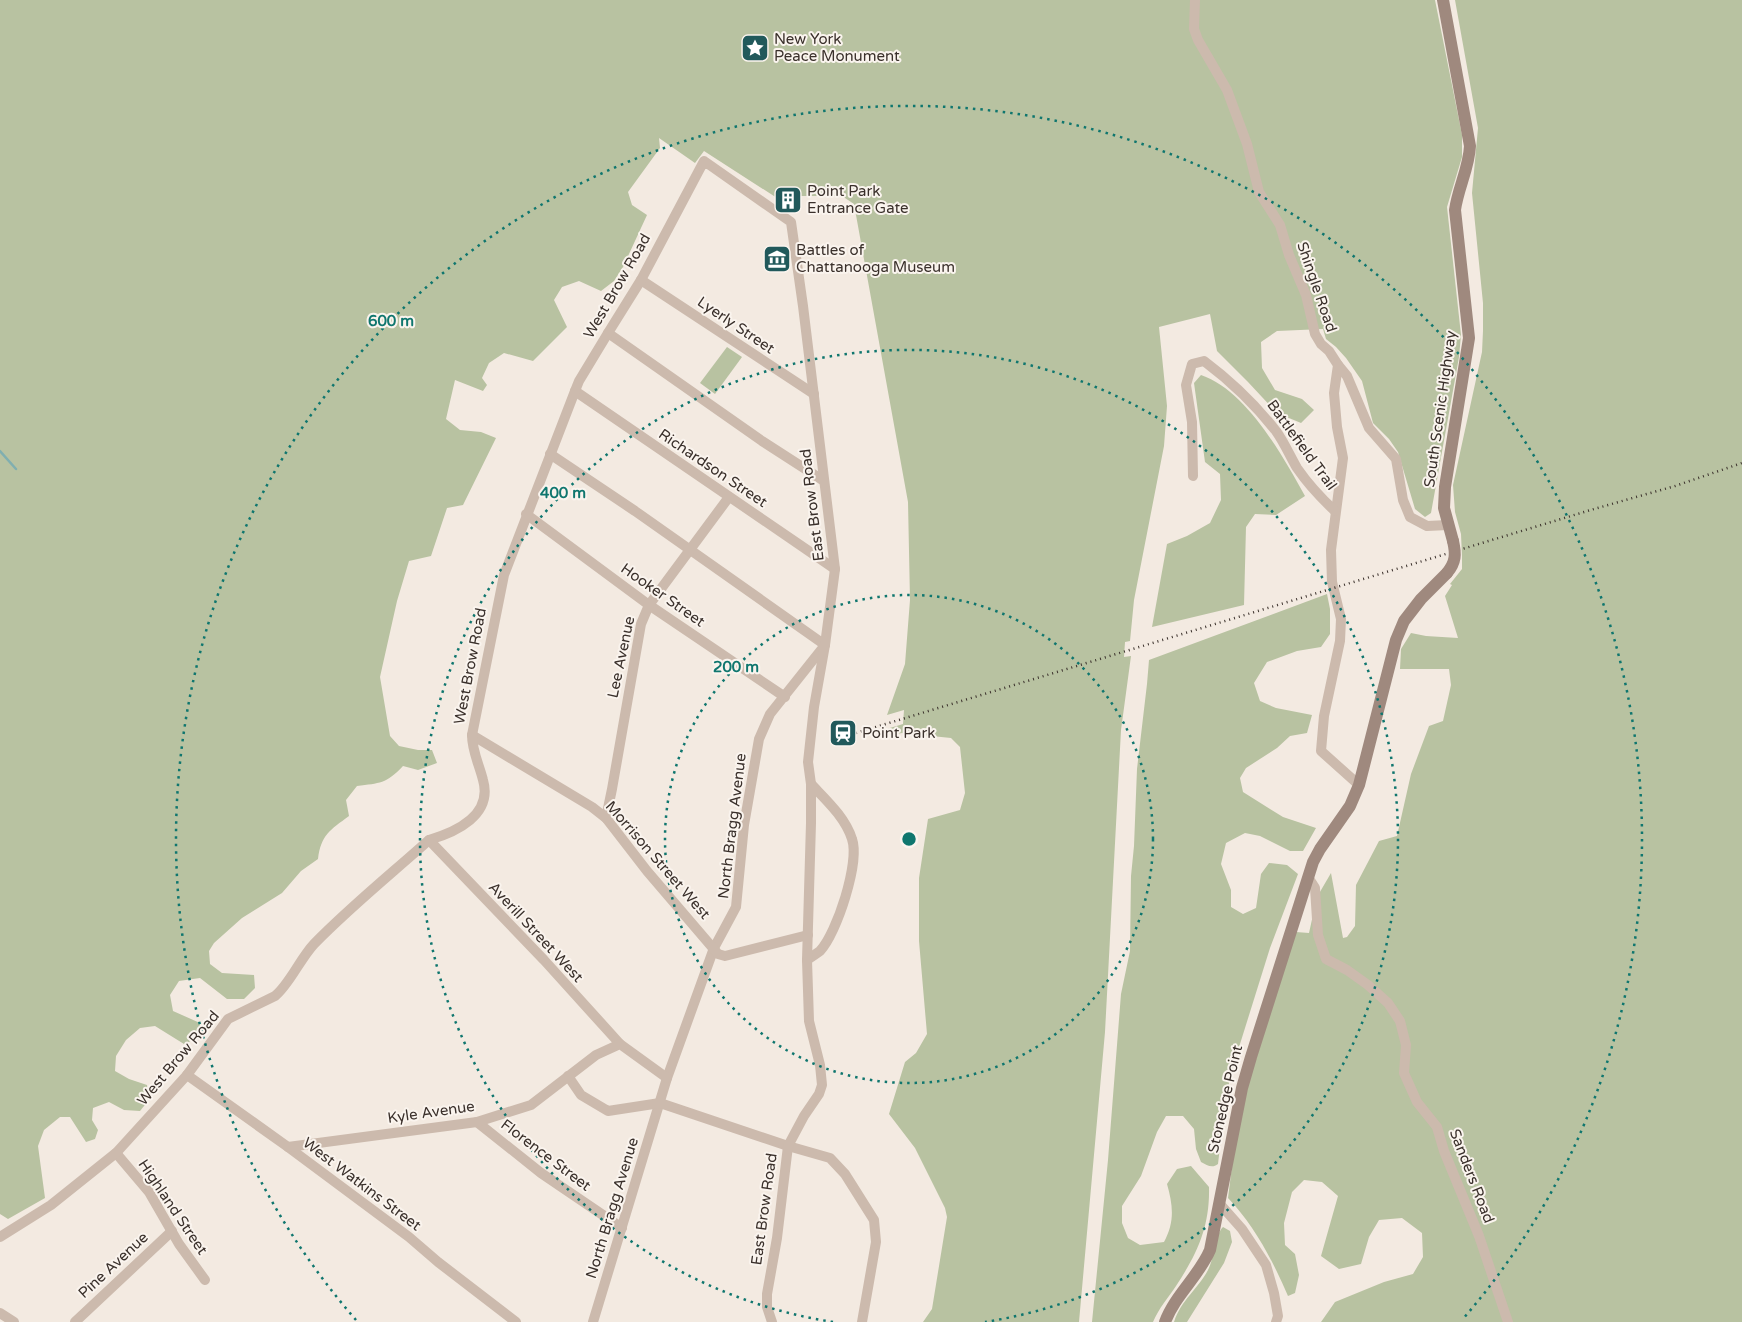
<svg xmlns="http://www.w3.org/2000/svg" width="1742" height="1322" font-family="'Varela Round',sans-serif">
	<rect width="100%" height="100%" fill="#f3eae1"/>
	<g fill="#b8c2a1">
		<path d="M0,0H1435L1462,135V157L1447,207L1461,335L1459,357L1431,513L1425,517L1415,509L1398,452L1389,439L1373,423L1362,381L1346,358L1336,347L1326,339L1323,329L1277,331L1261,342L1262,368L1275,390L1302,399L1314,410L1301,423L1277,413L1248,382L1217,351L1210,314L1159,327L1167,406L1164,446L1134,600L1130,641L1125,642L1124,657L1131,656L1121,730L1105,1032L1079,1322H923L932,1309L947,1217L945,1208L915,1148L889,1114L905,1062L916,1053L927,1034L919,941V878L928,819L960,810L965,793L960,747L951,738L902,733L889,735L880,731L903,724L904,710L887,715L905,664L910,600L908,502L854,204L842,196H799L777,198L704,151L695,163L659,138L660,148L628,192L632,205L647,215L623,267L614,281L601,291L579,281L562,287L554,300L567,327L533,361L504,353L489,363L482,378L487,385L483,391L455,380L446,419L460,430L481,432L496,438L463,505L447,508L431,556L409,561L397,601L380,677L390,736L399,746L418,750H432L437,763L418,770L403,766C386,784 380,783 357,786L346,800L349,816C330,830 321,835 318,859L301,871L282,893L242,918L214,943L209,951L210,964L222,973L254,975L255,988L244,999H227L200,978L179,981L170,995L173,1011L200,1023L198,1038L184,1044L155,1026L140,1028L126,1040L116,1056L115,1071L129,1079L147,1085L148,1101L140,1111L124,1110L109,1102L93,1108L92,1120L98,1130L95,1139L86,1142L70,1117H60L44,1130L38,1146L45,1198L8,1219L0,1214Z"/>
		<path d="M1455,0H1742V1322H1321L1335,1302L1384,1282L1413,1274L1423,1257L1422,1233L1402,1218L1379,1220L1369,1237L1361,1264L1339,1269L1321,1256L1338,1196L1322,1182L1304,1180L1292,1192L1284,1223L1285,1245L1295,1254L1299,1275L1295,1293L1288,1296C1273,1261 1254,1225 1228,1198L1233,1158L1247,1087L1296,932L1309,933L1317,897L1331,873L1343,938L1347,937L1355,926L1356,885L1379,841L1397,836L1411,774L1429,726L1443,721L1451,685L1449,669H1400L1401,649L1411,633L1426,636L1458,638L1445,596L1452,585L1450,584L1462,569V556L1461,534L1455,512L1453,485L1482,352L1483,331V303L1472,193L1478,128Z"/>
		<polygon points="727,347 742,357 715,394 700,383"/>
		<path d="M1201,375C1246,390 1283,456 1305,496L1276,515L1255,514L1246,527L1244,605L1152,627L1167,544L1187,536L1210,523L1221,500L1220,474L1205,462L1194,383Z"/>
		<path d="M1327,594L1330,609V634L1321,647L1297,651L1267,662L1254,683L1260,701L1276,708L1312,715L1307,733L1290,736L1277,748L1246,768L1240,778L1243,792L1283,817L1316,828L1303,851H1290L1260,836L1245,833L1226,843L1221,864L1231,890V907L1243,914L1256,908L1261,874L1269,863L1287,865L1298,874L1270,948L1235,1060L1226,1095L1218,1164C1212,1169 1207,1165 1201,1162L1196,1149L1194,1129L1183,1116H1166L1157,1132L1141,1176L1122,1206V1223L1128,1238L1140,1245L1164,1242C1175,1222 1173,1205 1167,1184L1177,1169L1191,1166L1209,1187C1210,1227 1197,1254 1176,1286C1168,1298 1159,1308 1153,1322H1092L1108,1160L1121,994L1130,951L1131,876L1134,846L1137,769L1147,684L1149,660Z"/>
		<path d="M1223,1227L1230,1231L1232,1242L1224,1263L1187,1322H1174C1181,1300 1198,1289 1208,1270C1215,1257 1214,1236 1223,1227Z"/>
	</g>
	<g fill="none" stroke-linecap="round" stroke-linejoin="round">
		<polyline stroke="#80afb0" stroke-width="2.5" points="0,451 16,469"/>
		<g stroke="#ccbaad" stroke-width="10">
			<polyline points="1195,0 1194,29 1198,40 1227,90 1247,144 1259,192 1280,225 1289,255 1306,295 1315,334 1321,344 1329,351 1338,365 1334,393 1337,427 1343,458 1331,550 1332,582 1341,619 1340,641 1324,716 1321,751 1359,785"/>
			<polyline points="641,280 814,394"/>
			<polyline points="608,333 762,441 824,481"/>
			<polyline points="1338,365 1347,376 1369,428 1396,459 1403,500 1410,517 1427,526 1448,525"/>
			<polyline points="575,391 835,569"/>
			<polyline points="550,454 635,511 825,645 770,714 759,739 744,825 736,907 714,948 667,1078 593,1322"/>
			<path d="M1193,476L1192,422L1186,385L1192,364L1204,361C1232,382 1254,403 1276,431C1284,442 1290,456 1297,468C1308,484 1321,498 1335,511"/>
			<polyline points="526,514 649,605 785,697"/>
			<polyline points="472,735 592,807 606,818 647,871 718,954 725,956 808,935"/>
			<polyline points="606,818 612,789 641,624 649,605 729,497"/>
			<polyline points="429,840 544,960 620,1044"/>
			<polyline points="1308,877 1315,888 1318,935 1326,959 1347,970 1368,985 1388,1003 1400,1021 1406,1045 1404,1073 1417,1102 1437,1127 1444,1151 1479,1236 1508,1322"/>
			<path d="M807,960C811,957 816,954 820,951C837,933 860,862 852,839C845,817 826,800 811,784"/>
			<polyline points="187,1075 288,1147 409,1237 438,1262 516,1322"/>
			<polyline points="568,1076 581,1095 608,1111 660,1103 788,1146 830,1158 845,1174 874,1220 876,1242 862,1322"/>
			<polyline points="477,1122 541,1173 622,1228"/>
			<polyline points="288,1147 477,1122 531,1105 596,1055 620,1044 667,1078"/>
			<polyline points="116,1153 149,1192 179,1244 205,1280"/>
			<polyline points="1219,1203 1242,1229 1266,1265 1274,1293 1278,1316 1276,1322"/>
			<path d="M0,1237L51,1205L116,1153L187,1075L228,1019L275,996C289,985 300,959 314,944C350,907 391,874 429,840C456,832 493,815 483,780C479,764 472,751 472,735L504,575L575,391L579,381L608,333L641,280L704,161L791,222L803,306L835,569L825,645L814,707L808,762L811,784V823L807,960L809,1021L820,1065L822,1085L819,1094L804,1116L788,1146L777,1238L767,1294V1307L772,1322"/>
			<polyline points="0,1313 14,1322"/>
			<polyline points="75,1322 172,1231"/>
		</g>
		<g stroke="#9f897e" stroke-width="12">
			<path d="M1443,0L1470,146C1469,168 1458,188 1455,210L1469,338L1445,487L1444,508L1453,541"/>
			<path d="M1165,1322C1175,1295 1199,1276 1210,1250L1242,1088L1251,1057L1313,862L1320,849L1350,806L1359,785L1396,640L1404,621L1421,599L1447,573"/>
		</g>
		<polyline stroke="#3a302b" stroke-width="2.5" stroke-dasharray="1 4" stroke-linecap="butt" points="856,733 1594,509 1675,486 1742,463"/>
		<path stroke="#9f897e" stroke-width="12" d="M1447,573C1456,562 1456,554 1453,541"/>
	</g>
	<g fill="none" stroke="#0f766e" stroke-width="2.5" stroke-dasharray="2.5 5">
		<circle cx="909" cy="839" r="244"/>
		<path d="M833 1322A489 489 0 1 1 985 1322"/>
		<path d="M356 1320A733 733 0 1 1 1462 1320"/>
	</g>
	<defs>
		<g id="sight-square" transform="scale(1.4375)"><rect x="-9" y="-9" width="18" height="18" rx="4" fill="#21595b" stroke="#faf4ee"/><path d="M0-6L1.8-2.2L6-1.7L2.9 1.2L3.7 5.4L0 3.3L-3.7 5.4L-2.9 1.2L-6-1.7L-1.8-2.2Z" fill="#fff"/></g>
		<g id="building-square" transform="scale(1.4375)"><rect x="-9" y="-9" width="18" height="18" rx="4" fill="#21595b" stroke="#faf4ee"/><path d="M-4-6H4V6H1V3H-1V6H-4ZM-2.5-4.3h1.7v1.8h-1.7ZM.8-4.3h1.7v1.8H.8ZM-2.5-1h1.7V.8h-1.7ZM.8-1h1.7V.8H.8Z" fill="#fff"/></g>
		<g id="museum-square" transform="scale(1.4375)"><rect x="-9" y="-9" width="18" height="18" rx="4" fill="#21595b" stroke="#faf4ee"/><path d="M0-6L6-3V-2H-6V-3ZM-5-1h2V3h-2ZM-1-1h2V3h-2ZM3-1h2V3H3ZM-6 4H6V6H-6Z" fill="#fff"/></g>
		<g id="station-square" transform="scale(1.4375)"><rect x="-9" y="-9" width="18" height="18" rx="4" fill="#21595b" stroke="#faf4ee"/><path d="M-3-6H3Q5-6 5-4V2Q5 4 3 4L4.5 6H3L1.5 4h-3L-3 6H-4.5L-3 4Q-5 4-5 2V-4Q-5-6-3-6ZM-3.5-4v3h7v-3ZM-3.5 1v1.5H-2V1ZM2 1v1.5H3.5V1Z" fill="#fff"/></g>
	</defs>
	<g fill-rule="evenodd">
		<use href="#sight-square" x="755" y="48"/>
		<use href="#building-square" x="788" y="200"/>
		<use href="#museum-square" x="777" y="259"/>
		<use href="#station-square" x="843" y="733"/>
	</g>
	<g text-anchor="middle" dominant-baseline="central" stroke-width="4" stroke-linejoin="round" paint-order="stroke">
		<g font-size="15" fill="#3a302b" stroke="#faf4ee" text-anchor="start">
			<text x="774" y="39">New York<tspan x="774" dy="17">Peace Monument</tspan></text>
			<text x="807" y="191">Point Park<tspan x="807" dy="17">Entrance Gate</tspan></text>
			<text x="796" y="250">Battles of<tspan x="796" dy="17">Chattanooga Museum</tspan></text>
			<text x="862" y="733">Point Park</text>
		</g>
		<g font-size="15" fill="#3a302b" stroke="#faf4ee">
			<text transform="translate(617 286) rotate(-60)">West Brow Road</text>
			<text transform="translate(1317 287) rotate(71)">Shingle Road</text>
			<text transform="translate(736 325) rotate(34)">Lyerly Street</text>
			<text transform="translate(1440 409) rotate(-82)">South Scenic Highway</text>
			<text transform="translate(1302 445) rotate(54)">Battlefield Trail</text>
			<text transform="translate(713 468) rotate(34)">Richardson Street</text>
			<text transform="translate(812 505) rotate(-97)">East Brow Road</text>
			<text transform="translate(663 595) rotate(35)">Hooker Street</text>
			<text transform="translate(621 657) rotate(-78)">Lee Avenue</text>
			<text transform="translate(470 666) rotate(-79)">West Brow Road</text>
			<text transform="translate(732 826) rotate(-83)">North Bragg Avenue</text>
			<text transform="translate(658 860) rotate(49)">Morrison Street West</text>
			<text transform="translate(536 932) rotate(47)">Averill Street West</text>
			<text transform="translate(178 1058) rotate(-50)">West Brow Road</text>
			<text transform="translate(1225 1099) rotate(-77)">Stonedge Point</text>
			<text transform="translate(431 1112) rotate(-8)">Kyle Avenue</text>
			<text transform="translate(546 1155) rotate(37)">Florence Street</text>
			<text transform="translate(1472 1176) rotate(69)">Sanders Road</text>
			<text transform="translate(362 1184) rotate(37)">West Watkins Street</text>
			<text transform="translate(173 1207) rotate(56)">Highland Street</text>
			<text transform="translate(612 1208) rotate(-73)">North Bragg Avenue</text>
			<text transform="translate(764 1209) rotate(-82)">East Brow Road</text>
			<text transform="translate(113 1265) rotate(-43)">Pine Avenue</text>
		</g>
	</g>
	<circle cx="909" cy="839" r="8" fill="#0f766e" stroke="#faf4ee" stroke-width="2.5"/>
	<g font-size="15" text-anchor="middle" font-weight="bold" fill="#0f766e" stroke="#faf4ee" stroke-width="4" stroke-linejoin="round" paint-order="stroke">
		<text x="391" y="326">600 m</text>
		<text x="563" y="498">400 m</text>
		<text x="736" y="672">200 m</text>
	</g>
</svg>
